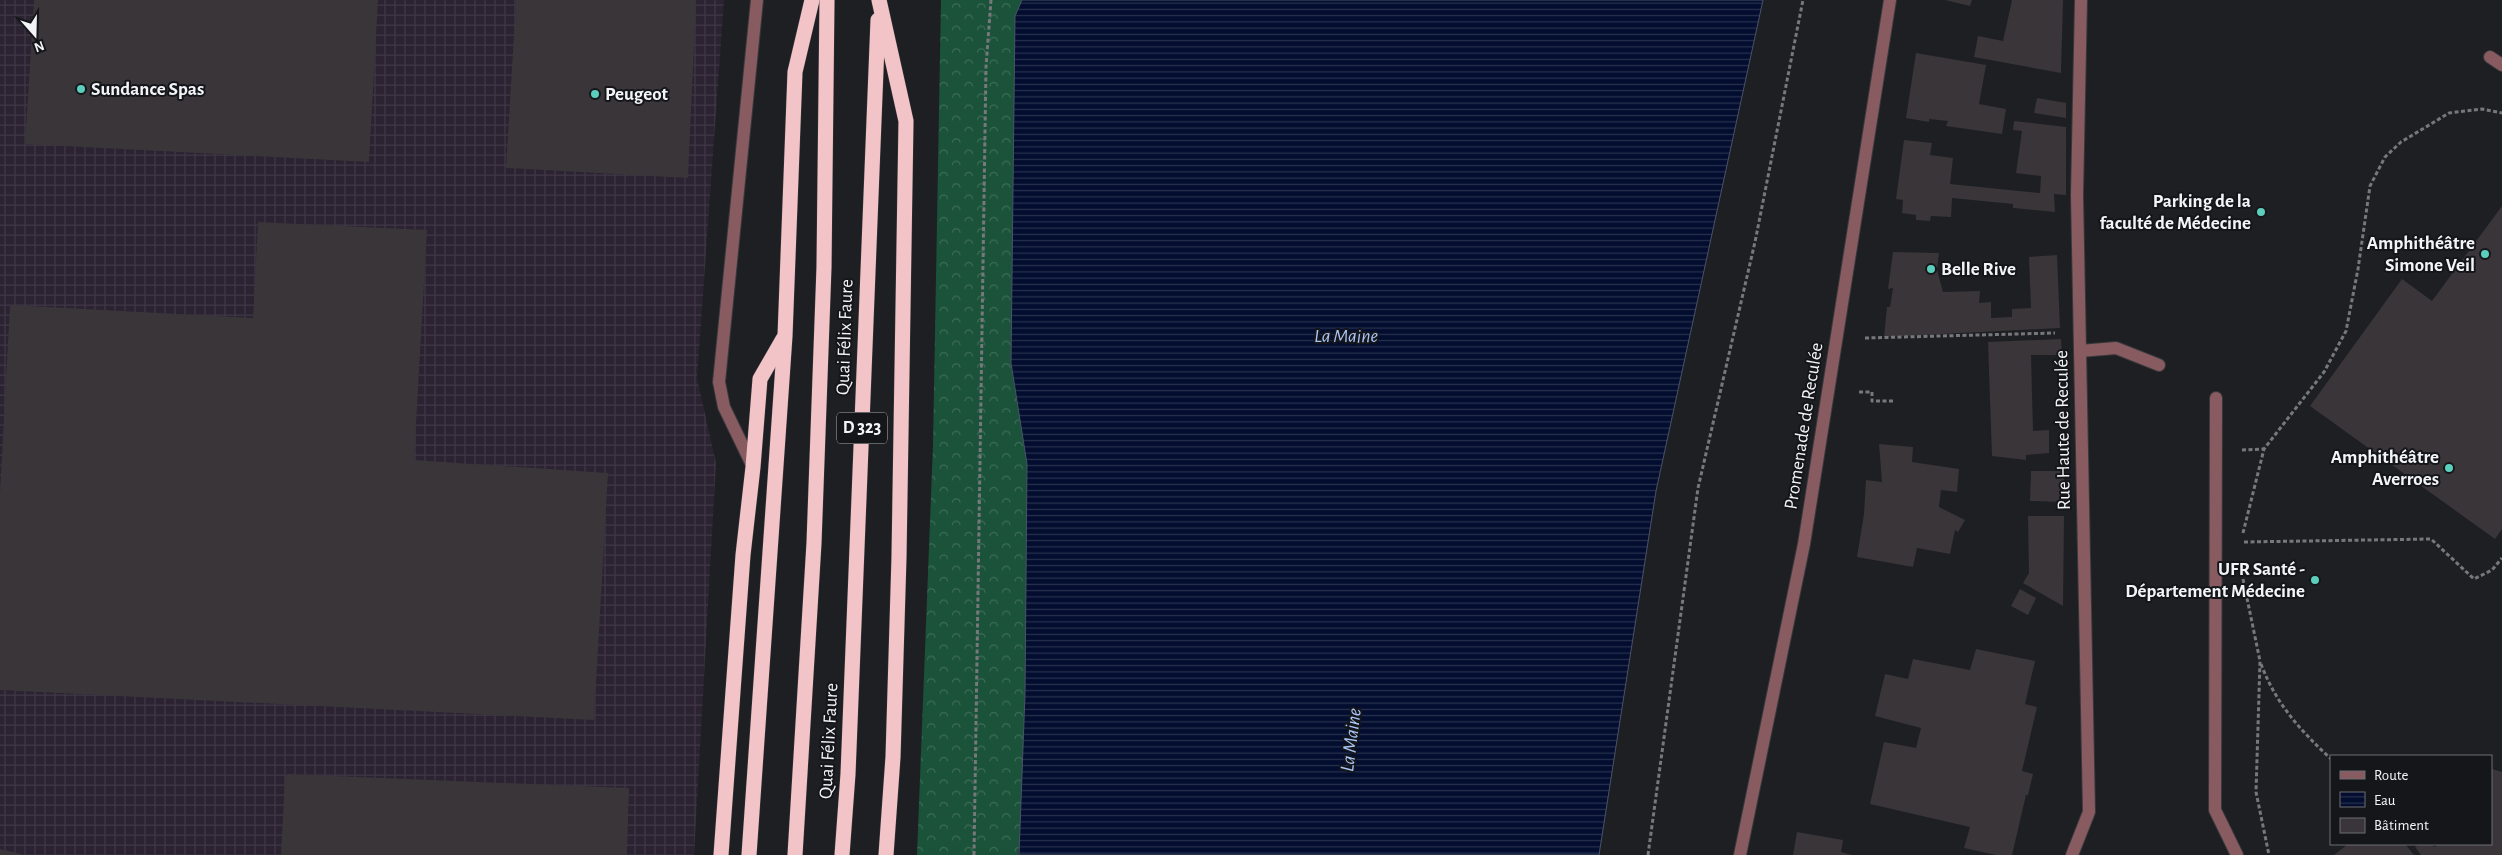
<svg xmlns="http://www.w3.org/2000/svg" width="2502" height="855" font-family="'Alegreya Sans',sans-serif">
	<defs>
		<pattern id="industrial-grid" width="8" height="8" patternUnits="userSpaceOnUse" patternTransform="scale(1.25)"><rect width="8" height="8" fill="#2b2232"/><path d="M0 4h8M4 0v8" fill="none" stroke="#403846"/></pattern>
		<pattern id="forest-crowns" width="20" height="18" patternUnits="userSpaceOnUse" patternTransform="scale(1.25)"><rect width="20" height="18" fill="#1b523a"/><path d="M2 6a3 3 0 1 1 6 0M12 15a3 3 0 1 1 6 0" fill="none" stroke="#3d6c57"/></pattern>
		<pattern id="water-rules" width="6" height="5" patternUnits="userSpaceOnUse" patternTransform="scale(1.25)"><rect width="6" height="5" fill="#020d2f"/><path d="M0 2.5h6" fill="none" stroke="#27314e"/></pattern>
	</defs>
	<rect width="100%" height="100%" fill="#1e1f23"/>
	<polygon fill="url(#industrial-grid)" points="0,0 724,0 697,378 716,463 694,855 0,855"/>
	<polygon fill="url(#forest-crowns)" points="941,0 1021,0 1026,309 1039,635 1018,855 917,855 933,445"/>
	<polygon fill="url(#water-rules)" stroke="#4a526b" points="1022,0 1763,0 1656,491 1599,855 1019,855 1025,694 1027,464 1011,363 1015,16"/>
	<g fill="#393538">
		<polygon points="34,0 378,0 369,162 25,144"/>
		<polygon points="516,0 696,0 688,178 506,168"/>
		<polygon points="1945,0 1972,0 1970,6"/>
		<polygon points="2012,0 2063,0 2061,73 1974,57 1978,36 2003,41"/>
		<polygon points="1916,53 1986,65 1979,104 2006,109 2002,134 1946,126 1948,121 1929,119 1929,122 1906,118"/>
		<polygon points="2037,98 2066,103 2066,118 2034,113"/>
		<polygon points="2014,121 2066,127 2066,195 2054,194 2055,212 2013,208 2013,204 1952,198 1951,217 1931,216 1930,221 1916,220 1916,215 1902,213 1903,200 1896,199 1904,140 1932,143 1930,155 1953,158 1950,184 2040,193 2041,176 2016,173 2022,131 2013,130"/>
		<polygon points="2502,206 2502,529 2495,539 2310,406 2402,279 2432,301"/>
		<polygon points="258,222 427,230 414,460 608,473 594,720 0,690 0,492 10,305 253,318"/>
		<polygon points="1893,252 1939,253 1937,270 1943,292 1980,291 1979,303 1991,302 1991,318 2012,317 2012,309 2031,308 2029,257 2057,255 2060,328 1884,337 1887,307 1890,307 1893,288 1888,289"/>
		<polygon points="2061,339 2062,355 2031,355 2033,431 2049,430 2049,453 2026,455 2026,460 1992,456 1988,342"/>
		<polygon points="1879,444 1913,447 1912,462 1959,469 1957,492 1941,490 1939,507 1965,520 1958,532 1955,530 1950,554 1917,548 1913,567 1857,557 1864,514 1866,480 1882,482"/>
		<polygon points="2031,471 2064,471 2064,502 2030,501"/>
		<polygon points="2028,516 2064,516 2063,606 2023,583 2029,573"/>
		<polygon points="2020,589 2036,598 2028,615 2011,606"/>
		<polygon points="1976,649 2035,661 2025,704 2037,707 2022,771 2033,774 2028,795 2026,795 2012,855 1996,855 1964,848 1970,827 1870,804 1884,742 1916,748 1921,728 1875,716 1885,674 1908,679 1913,659 1970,670"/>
		<polygon points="2492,769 2502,772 2502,855 2421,855 2415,847 2419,844 2432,844 2434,847 2439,844 2491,844"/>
		<polygon points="285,774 629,788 627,855 281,855"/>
		<polygon points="1797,832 1843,840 1841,852 1852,855 1793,855"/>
		<polygon points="2348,844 2405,844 2414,855 2334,855"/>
		<polygon points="0,849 21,854 21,855 0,855"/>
	</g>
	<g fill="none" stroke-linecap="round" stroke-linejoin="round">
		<g stroke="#38393c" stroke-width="14">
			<g id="minor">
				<polyline points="2490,57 2502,65"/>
				<polyline points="2080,351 2116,348 2159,365"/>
				<polyline points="2216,398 2215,810 2237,855"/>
				<polyline points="753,467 724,407 719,382 757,0"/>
				<polyline points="1740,855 1804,544 1890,0"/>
				<polyline points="2072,855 2089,812 2077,195 2081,0"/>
			</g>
		</g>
		<g stroke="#38393c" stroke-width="16">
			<g id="highway">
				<polyline points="879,0 906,121 899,557 893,757 886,855"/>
				<polyline points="721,855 743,555 753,467 760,379 783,339"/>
				<polyline points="749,855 785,336 795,72 812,0"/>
				<polyline points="795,855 814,543 824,267 827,0"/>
				<polyline points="842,855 848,774 878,20"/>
			</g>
		</g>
		<g stroke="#77787c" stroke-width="3" stroke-dasharray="4 2.5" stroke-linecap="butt">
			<polyline points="1865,338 2055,333"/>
			<polyline points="1859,392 1872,392 1872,401 1893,401"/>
			<polyline points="2242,450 2264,449"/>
			<polyline points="2243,533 2264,449 2324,372 2346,331 2358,269 2370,186 2385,157 2401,142 2449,113 2482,109 2502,113"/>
			<polyline points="2244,542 2431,539 2474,579 2492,570 2502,558"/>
			<polyline points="2243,579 2260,661 2256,792 2269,855"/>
			<path d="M2261,664C2276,704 2300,730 2331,759"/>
			<polyline points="974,855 986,67 991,0"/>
			<polyline points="1648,855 1698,488 1755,242 1803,0"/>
		</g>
		<use href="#minor" stroke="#875b60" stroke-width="12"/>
		<use href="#highway" stroke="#f2c4c8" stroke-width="15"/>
	</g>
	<g fill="#5bcebc" stroke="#15161a" stroke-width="2">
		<circle cx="81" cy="89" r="5"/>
		<circle cx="595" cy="94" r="5"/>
		<circle cx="2261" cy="212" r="5"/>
		<circle cx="2485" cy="254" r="5"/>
		<circle cx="1931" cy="269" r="5"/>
		<circle cx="2449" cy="468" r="5"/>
		<circle cx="2315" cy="580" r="5"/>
	</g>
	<g text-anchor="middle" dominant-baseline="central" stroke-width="4" stroke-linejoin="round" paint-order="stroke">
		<rect fill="#15161a" stroke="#b0b1b5" stroke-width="1" x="837" y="412.5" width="50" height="31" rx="4"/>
		<g font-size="18" font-weight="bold" fill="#f3f4f7">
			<text x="862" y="428">D 323</text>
		</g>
		<g font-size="19" font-weight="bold" fill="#f3f4f7" stroke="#15161a" text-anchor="end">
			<text x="91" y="89" text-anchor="start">Sundance Spas</text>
			<text x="605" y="94" text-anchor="start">Peugeot</text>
			<text x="2251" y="201">Parking de la<tspan x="2251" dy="22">faculté de Médecine</tspan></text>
			<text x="2475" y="243">Amphithéâtre<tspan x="2475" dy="22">Simone Veil</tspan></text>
			<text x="1941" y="269" text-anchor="start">Belle Rive</text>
			<text x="2439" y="457">Amphithéâtre<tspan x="2439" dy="22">Averroes</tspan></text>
			<text x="2305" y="569">UFR Santé -<tspan x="2305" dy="22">Département Médecine</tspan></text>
		</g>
		<g font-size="19" fill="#f3f4f7" stroke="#15161a">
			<text transform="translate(845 337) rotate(-88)">Quai Félix Faure</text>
			<text transform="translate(1804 426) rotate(-81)">Promenade de Reculée</text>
			<text transform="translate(2063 430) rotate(-91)">Rue Haute de Reculée</text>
			<text transform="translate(829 741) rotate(-87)">Quai Félix Faure</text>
		</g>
		<g font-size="20" font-style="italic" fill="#a9c4f8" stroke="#15161a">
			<text x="1346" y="336">La Maine</text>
			<text transform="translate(1351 740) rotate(-83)">La Maine</text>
		</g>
	</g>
	<rect x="2330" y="755" width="162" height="90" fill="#15161a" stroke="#6e6f72"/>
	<rect x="2340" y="771" width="25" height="8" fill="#875b60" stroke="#6e6f72"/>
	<text x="2374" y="780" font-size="15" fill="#f3f4f7">Route</text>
	<rect x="2340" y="792" width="25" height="15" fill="url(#water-rules)" stroke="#6e6f72"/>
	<text x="2374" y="805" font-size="15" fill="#f3f4f7">Eau</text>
	<rect x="2340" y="818" width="25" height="15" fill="#393538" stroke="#6e6f72"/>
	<text x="2374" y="830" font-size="15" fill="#f3f4f7">Bâtiment</text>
	<g transform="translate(35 35) rotate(160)" stroke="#15161a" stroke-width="4" paint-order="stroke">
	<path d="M0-4L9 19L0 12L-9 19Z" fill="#f3f4f7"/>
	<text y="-8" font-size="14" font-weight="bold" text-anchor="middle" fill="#f3f4f7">N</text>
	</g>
</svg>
